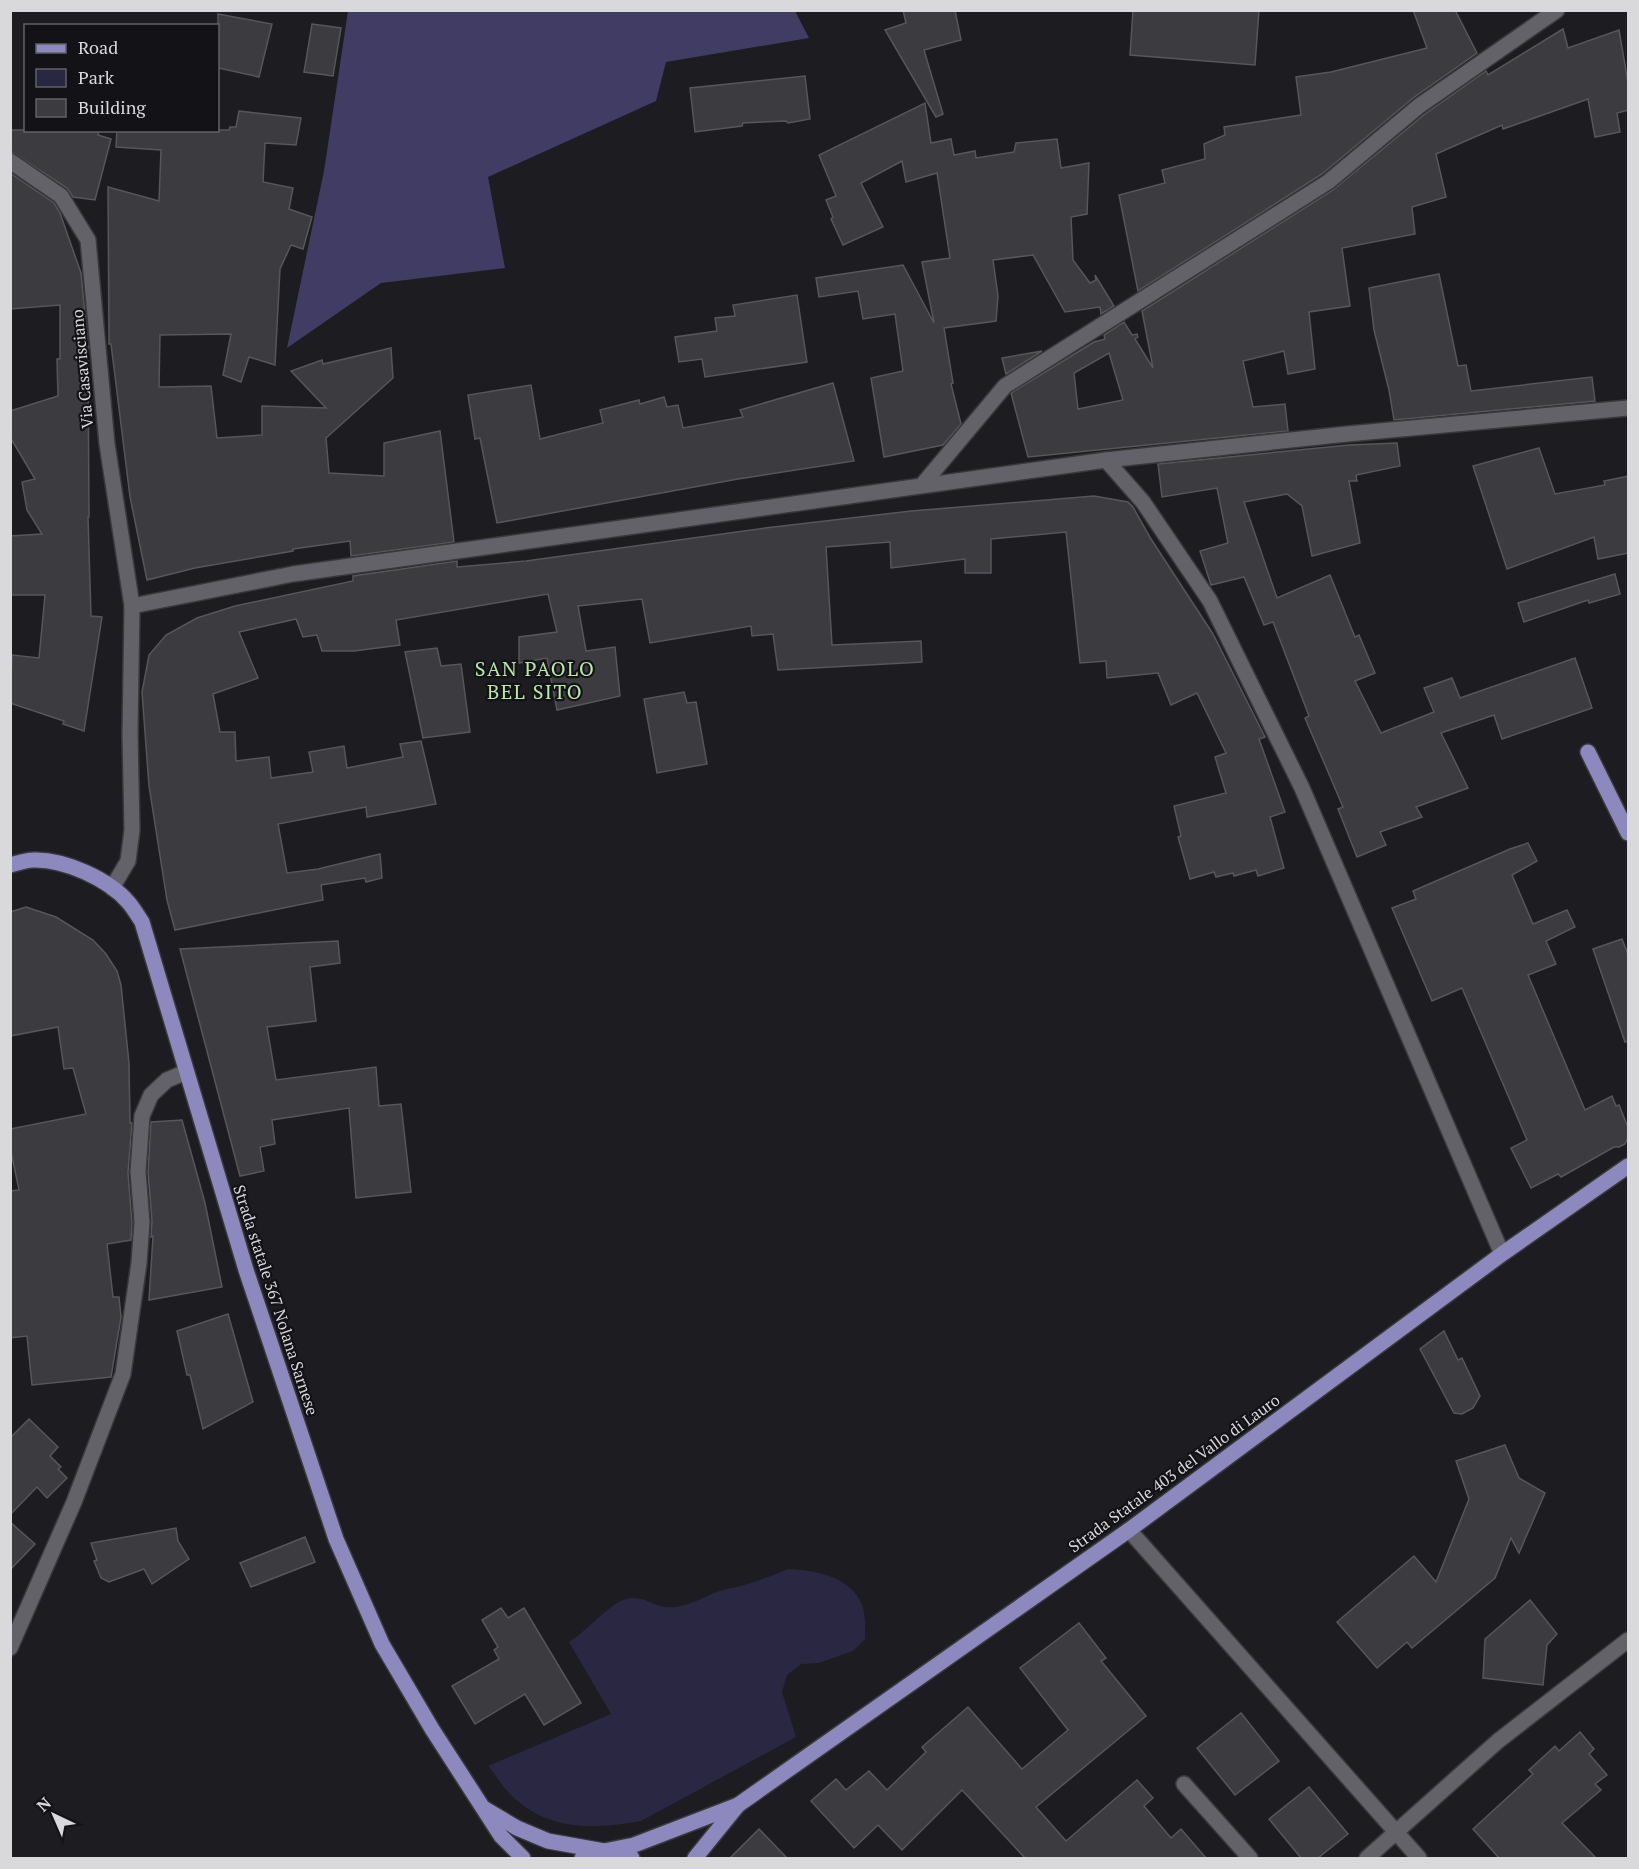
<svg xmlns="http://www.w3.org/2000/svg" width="1639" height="1869" font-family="'PT Serif',serif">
	<rect width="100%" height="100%" fill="#1c1c21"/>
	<path fill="#2a2742" d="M788,1569C814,1570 851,1576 862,1605C866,1615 865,1628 865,1639L853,1651L819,1663L801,1664L787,1675L782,1692L796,1737L641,1821C592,1830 545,1831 508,1792C501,1784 495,1774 488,1766L611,1714L569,1642C587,1631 606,1607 623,1600C645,1592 653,1610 676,1607C695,1604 706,1595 723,1590C728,1588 735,1588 741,1586C757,1582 773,1575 788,1569Z"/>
	<polygon fill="#403c63" points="348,11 795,11 809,38 666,62 656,101 488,177 505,268 381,283 287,348 324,171"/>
	<g fill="#3b3b40" stroke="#56565b" stroke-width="1.5" fill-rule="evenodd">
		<polygon points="903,10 955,10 961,40 924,50 943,114 936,117 885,30 906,23"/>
		<polygon points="1133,10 1259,10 1255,65 1130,55"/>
		<polygon points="1413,10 1455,10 1477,53 1413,98 1322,174 1138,291 1119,195 1165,183 1162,170 1205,159 1204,144 1225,135 1224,127 1301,115 1296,77 1331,72 1427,48"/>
		<polygon points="218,14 272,24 259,77 218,68"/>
		<polygon points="312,24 341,28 333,76 304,72"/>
		<path d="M1563,29L1568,48L1619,30L1629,88V110L1617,113L1620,132L1595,137L1588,99L1503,129L1502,125L1436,154L1446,197L1412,207L1415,234L1342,248L1350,306L1309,312L1315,369L1288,374L1284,351L1243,361L1253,407L1285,404L1288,431L1028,457L1011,393L1094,342L1105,339L1104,335L1124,322L1132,335L1137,334L1138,337L1135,339L1153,368L1142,311L1333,190L1425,114L1486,71L1488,75ZM1109,353L1123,400L1078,409L1074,373Z"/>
		<polygon points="805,76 810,119 788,123 786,121 743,123 742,126 695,132 690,88"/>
		<polygon points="925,103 931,143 951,139 954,155 975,151 976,158 1014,152 1016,143 1057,139 1061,168 1089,163 1087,214 1071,217 1073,260 1090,283 1096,280 1095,275 1114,306 1101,314 1100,307 1065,312 1033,255 993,260 998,296 996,321 944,328 953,383 951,384 961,424 943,445 884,457 871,378 903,371 895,314 863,319 858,291 819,297 816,278 903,265 934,323 922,262 950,258 937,173 906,182 902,161 861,183 883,227 843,245 831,219 833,217 826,200 836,196 819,155"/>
		<polygon points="239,111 301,118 296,145 265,143 263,182 293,188 289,209 312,217 303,249 291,245 280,269 275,365 249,357 241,382 223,375 231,334 160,335 159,387 211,386 217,438 262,435 262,406 326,408 291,371 322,360 323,364 391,348 393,378 326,438 329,473 384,476 384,443 440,431 454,542 351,556 350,541 293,549 293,551 195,568 147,580 130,497 111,344 109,344 108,187 159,201 161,150 116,147 117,130 229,130 230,127 236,127"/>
		<polygon points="10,130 99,130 98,135 111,139 95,200 73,197 67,188 10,151"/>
		<polygon points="10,173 54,203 60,213 81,273 88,346 89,517 88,517 91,616 102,617 84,731 63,724 64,721 10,703 12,655 39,658 45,595 10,595 10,536 42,534 27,510 22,482 35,479 10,437 10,411 58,396 57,359 60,359 60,305 10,309"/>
		<polygon points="1439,274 1458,366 1466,365 1471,391 1592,377 1595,401 1394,420 1389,390 1374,330 1369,288"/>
		<polygon points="797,295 807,362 705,377 702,359 679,362 675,337 717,331 715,318 735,316 733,305"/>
		<polygon points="1042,351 1006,374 1002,358"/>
		<polygon points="833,383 854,461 738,479 497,523 480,438 475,439 468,395 531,385 540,439 603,423 600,410 639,400 640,404 664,397 667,407 678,405 683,428 743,417 740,410"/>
		<polygon points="1397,443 1400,466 1356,475 1357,481 1349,481 1360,543 1312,556 1302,506 1287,494 1244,502 1277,598 1330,575 1355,637 1359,635 1375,673 1355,681 1381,733 1434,712 1424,688 1452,678 1460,698 1575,658 1592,708 1502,739 1494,715 1441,733 1468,788 1416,807 1422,817 1380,832 1386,845 1357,857 1338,809 1343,807 1305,718 1309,716 1273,622 1264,625 1244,577 1211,585 1200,551 1228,543 1217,488 1162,497 1158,464 1349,445"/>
		<polygon points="1539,448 1555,494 1605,485 1604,481 1629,476 1629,553 1598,559 1594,537 1507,569 1473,466"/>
		<polygon points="1094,496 1128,502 1133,507 1151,539 1213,634 1265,737 1259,739 1285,812 1270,817 1284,868 1258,876 1256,870 1234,876 1233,873 1216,877 1214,872 1190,879 1178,837 1181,836 1174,806 1226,793 1215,757 1226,753 1197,693 1171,705 1158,673 1107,678 1106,661 1080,663 1066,532 991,539 991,573 965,573 965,559 891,568 890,542 826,547 832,645 921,641 922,662 778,670 773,634 752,636 751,626 650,643 642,599 578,606 586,651 615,647 620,696 557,710 547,658 519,663 519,637 557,632 548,594 396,620 400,645 354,651 322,651 317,635 303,637 296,619 239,632 258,678 213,694 220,732 235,732 236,761 269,757 271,778 313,772 309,752 344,746 347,768 403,757 400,744 421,741 436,804 367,817 366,807 278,824 287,873 318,869 380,854 382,878 366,882 365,878 321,885 323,900 175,930 167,900 149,786 142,692 149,655 166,635 197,618 235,606 353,581 353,576 457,561 457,567 526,561 765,528 911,511"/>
		<polygon points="1615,574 1620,594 1589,603 1588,600 1524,622 1518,603"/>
		<polygon points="437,648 441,666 461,664 470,732 423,738 405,652"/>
		<polygon points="684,692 687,703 696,702 707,764 657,773 644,699"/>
		<polygon points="1528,843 1537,861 1512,875 1533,924 1567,910 1575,927 1546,941 1556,964 1528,975 1585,1110 1612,1096 1616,1106 1619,1105 1629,1130 1629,1136 1625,1144 1619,1147 1614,1147 1561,1177 1558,1174 1531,1188 1511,1148 1527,1140 1462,988 1432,1001 1392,908 1416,899 1413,891 1510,849"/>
		<polygon points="26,907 56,917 93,940 106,954 117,971 121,985 129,1063 130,1123 132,1123 128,1173 132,1222 131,1240 107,1244 113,1297 119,1297 121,1317 111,1377 32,1385 27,1336 10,1338 10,1191 19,1190 10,1147 10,1129 86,1114 73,1068 64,1069 58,1027 10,1036 10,912"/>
		<polygon points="1622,939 1629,957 1629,1041 1625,1042 1593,949"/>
		<polygon points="338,941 340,963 310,967 316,1021 267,1027 276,1080 376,1067 379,1106 401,1104 411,1192 356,1198 349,1108 272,1120 275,1144 260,1147 264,1171 240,1176 180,949"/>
		<polygon points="182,1120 205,1203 222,1287 149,1300 153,1236 151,1237 152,1221 148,1172 151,1122"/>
		<polygon points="228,1314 253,1402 203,1429 190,1375 187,1375 177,1331"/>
		<polygon points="1444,1331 1458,1360 1462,1358 1480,1396 1473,1408 1462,1414 1454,1413 1420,1349"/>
		<polygon points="29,1419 58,1447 50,1456 61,1467 58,1469 67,1478 47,1498 37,1487 10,1515 10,1438"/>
		<polygon points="1505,1445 1519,1478 1545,1493 1519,1553 1511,1538 1495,1578 1412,1648 1407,1642 1377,1668 1337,1622 1414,1556 1436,1582 1469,1499 1456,1461"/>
		<polygon points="10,1522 35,1544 10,1570"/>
		<polygon points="176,1528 178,1541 189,1559 152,1584 144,1569 109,1582 101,1578 94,1561 97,1560 91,1543"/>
		<polygon points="305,1537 315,1562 251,1587 240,1563"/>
		<polygon points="1530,1600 1557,1634 1547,1645 1543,1685 1483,1678 1485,1639"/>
		<polygon points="501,1608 508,1618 524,1608 581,1703 544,1725 525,1694 475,1724 452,1686 499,1659 494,1650 498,1647 482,1620"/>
		<polygon points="1079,1623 1106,1658 1101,1661 1146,1716 1036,1807 1066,1841 1137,1780 1153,1798 1144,1806 1171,1838 1181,1829 1206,1858 1025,1858 962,1790 902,1850 878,1825 854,1848 811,1801 836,1779 846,1790 869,1771 887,1790 926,1752 922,1747 968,1707 1022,1769 1068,1730 1020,1668"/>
		<polygon points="1241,1713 1279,1761 1235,1795 1197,1748"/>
		<polygon points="1580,1732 1594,1749 1589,1754 1607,1775 1595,1784 1601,1790 1562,1823 1596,1858 1499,1858 1473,1829 1533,1774 1529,1770 1555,1746 1559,1751"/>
		<polygon points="1309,1787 1348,1834 1318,1858 1301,1858 1269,1819"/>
		<polygon points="759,1829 787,1858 730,1858"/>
	</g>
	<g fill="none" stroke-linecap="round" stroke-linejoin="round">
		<g stroke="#39393c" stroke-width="18">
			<g id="minor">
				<polyline points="10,161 61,196 88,240 107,444 132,606"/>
				<polyline points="1106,460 1143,502 1210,601 1302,788 1502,1254"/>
				<polyline points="923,484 1005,386 1328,182 1419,106 1557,10"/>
				<polyline points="112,888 128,861 132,830 130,734 132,606 293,574 1106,460 1347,434 1628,408"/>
				<polyline points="1129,1530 1419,1858"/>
				<polyline points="10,1648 74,1502 123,1374 139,1263 142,1222 138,1172 142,1116 151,1095 167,1080 186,1072"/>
				<polyline points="1184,1784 1250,1858"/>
				<polyline points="1367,1858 1498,1741 1628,1640"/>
			</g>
		</g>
		<g stroke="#39393c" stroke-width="18">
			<g id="major">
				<polyline points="1588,752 1628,833"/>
				<path d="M10,865C18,863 26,860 33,860C64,859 109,879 129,903C134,909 138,916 142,922L246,1270L336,1539L382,1644L432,1729L501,1836L523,1858"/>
				<polyline points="485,1809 517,1828 548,1841 604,1851 634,1845 738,1805 1129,1530 1502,1254 1628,1166"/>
				<path d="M582,1858C598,1849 615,1849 632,1858"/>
				<polyline points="695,1858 738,1805"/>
			</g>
		</g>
		<use href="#minor" stroke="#626268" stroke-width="15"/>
		<use href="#major" stroke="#8d88bd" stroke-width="15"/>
	</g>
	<g text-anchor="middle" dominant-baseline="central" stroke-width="4.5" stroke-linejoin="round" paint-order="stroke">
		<g font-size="16" fill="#d9d9dc" stroke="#131317">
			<text transform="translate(82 369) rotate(-95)">Via Casavisciano</text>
			<text transform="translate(276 1300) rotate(72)">Strada statale 367 Nolana Sarnese</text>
			<text transform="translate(1174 1473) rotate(-36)">Strada Statale 403 del Vallo di Lauro</text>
		</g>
		<g font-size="20" letter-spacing="1.5" fill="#b9e8a7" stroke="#131317">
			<text x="535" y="668">SAN PAOLO<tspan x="535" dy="23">BEL SITO</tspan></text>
		</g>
	</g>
	<rect width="1639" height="1869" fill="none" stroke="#d9d9dc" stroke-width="24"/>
	<rect x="24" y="24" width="195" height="108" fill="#131317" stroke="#626266" stroke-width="1.5"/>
	<rect x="36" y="44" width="30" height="9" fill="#8d88bd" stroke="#626266" stroke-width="1.5"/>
	<text x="78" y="54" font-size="18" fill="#d9d9dc">Road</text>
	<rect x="36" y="69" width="30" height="18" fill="#2a2742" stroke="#626266" stroke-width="1.5"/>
	<text x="78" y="84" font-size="18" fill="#d9d9dc">Park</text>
	<rect x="36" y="99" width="30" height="18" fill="#3b3b40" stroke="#626266" stroke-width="1.5"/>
	<text x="78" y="114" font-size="18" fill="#d9d9dc">Building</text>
	<g transform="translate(54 1815) rotate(316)" stroke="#131317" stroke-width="4.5" paint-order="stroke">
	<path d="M0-4.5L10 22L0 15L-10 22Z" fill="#d9d9dc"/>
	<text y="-9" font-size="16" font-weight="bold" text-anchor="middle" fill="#d9d9dc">N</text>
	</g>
</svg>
